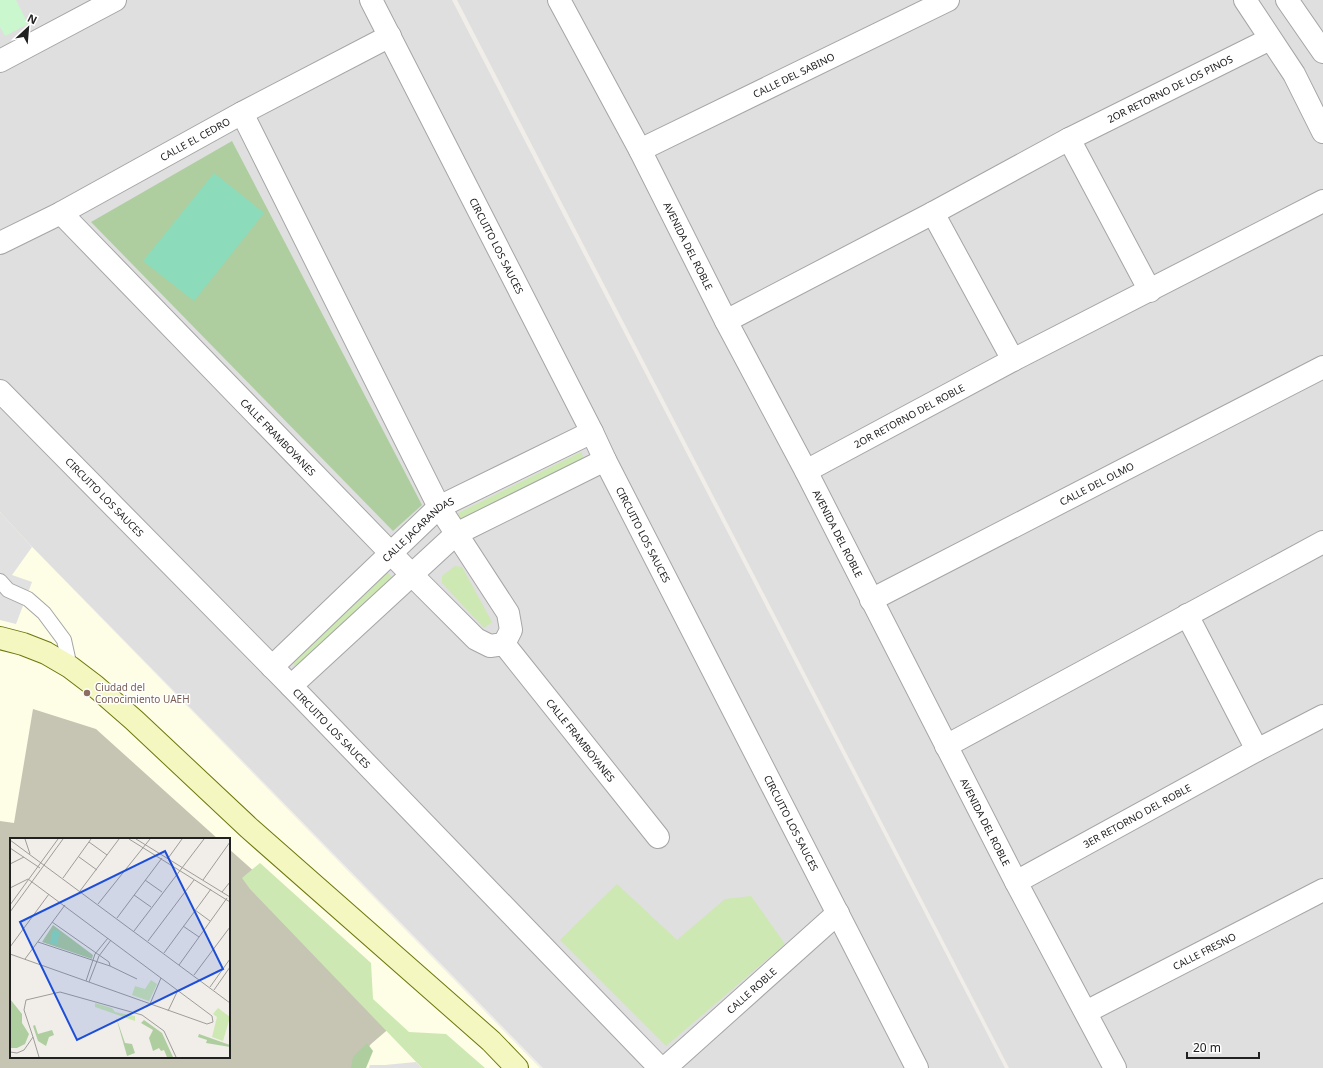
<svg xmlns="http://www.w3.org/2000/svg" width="1323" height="1068" font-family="'Noto Sans',sans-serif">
	<rect width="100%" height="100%" fill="#f1eee9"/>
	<g fill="#dfdfdf">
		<polygon points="0,0 452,0 1005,1068 543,1068 231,749 0,514"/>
		<polygon points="457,0 1323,0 1323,1068 1009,1068"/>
	</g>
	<path fill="#fefde5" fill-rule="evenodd" d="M0,512L32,547L540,1068H0ZM11,839H229V1057H11Z"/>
	<polygon fill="#c6c5b4" points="33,709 96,729 218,839 11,839 11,1057 229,1057 229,849 256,873 392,1026 371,1044 356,1062 355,1068 0,1068 0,821 14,823"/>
	<g fill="#cde8b2">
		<polygon points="581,452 585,460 462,521 458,513"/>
		<polygon points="455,566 462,567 492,622 484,628 442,583 442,576"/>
		<polygon points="387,572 393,578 297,668 291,661"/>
		<polygon points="260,863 371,963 373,999 409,1032 446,1034 485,1068 422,1068 250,889 242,878"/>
		<polygon points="617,884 677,940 725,899 751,896 785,944 666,1046 560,940"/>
	</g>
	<g fill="#aecea0">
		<polygon points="232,141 422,505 393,531 91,222"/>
		<polygon points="367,1043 373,1051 366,1068 351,1068 353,1057"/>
	</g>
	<polygon fill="#caf7cd" points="0,0 16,0 28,24 5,36 0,27"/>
	<polygon fill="#8cdbbb" points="214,173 264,213 194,301 143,261"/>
	<g fill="#e1e1e1">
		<polygon points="0,512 32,547 12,575 32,582 16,624 0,620"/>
		<polygon points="416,1062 422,1068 369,1068 370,1065 385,1065"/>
	</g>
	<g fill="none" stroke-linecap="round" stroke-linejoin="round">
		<g stroke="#a5a5a5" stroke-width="16">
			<polyline id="lane" points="0,581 8,590 28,599 44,613 64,640 70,667"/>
		</g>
		<g stroke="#a5a5a5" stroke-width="24">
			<g id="street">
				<path id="s1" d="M371,0L592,432L605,460L917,1068"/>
				<path id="s2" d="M559,0L640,150L726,321L806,471L1016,882L1115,1068"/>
				<polyline points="1245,0 1294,74 1323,132"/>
				<polyline points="1287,0 1323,52"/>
				<polyline points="0,61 115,0"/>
				<polyline points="242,113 439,507 508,613 511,630 504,644"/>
				<polyline points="1069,139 1150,291"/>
				<path id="s3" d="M640,150L948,0"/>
				<path id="s4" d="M61,213L412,575L476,639L490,646L504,644"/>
				<polyline points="933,213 1013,360"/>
				<path id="s5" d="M0,243L61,213L242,113L390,36"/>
				<path id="s6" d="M726,321L933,213L1069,139L1270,39"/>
				<path id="s7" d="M0,391L291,686L660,1068"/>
				<path id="s8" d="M806,471L1013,360L1323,201"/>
				<path id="s9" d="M871,600L1323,367"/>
				<polyline points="1187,615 1257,750"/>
				<path id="s10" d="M504,644L658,837"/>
				<path id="s11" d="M272,667L439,507L592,432"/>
				<polyline points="291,686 456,534 605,460"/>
				<polyline points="946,746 1323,542"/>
				<path id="s12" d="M1016,882L1257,750L1323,716"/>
				<path id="s13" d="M1086,1012L1323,890"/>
				<path id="s14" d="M665,1068L838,913"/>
			</g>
		</g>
		<g stroke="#6c760b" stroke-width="24">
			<polyline id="secondary" points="0,638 23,644 46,653 70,667 95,686 134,720 249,828 491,1041 517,1068"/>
		</g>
		<use href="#lane" stroke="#fff" stroke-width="14"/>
		<use href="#street" stroke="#fff" stroke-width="22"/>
		<use href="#secondary" stroke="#f5f7c1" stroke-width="22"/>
	</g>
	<circle fill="#8d6e63" stroke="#fff" stroke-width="1.5" cx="87" cy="693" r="4"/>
	<g text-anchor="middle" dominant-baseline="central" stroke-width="3" stroke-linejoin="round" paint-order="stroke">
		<g font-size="10" fill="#212121" stroke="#fff">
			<text stroke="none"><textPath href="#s3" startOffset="171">CALLE DEL SABINO</textPath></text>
			<text stroke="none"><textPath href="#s6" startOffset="501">2OR RETORNO DE LOS PINOS</textPath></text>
			<text stroke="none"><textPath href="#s5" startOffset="221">CALLE EL CEDRO</textPath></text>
			<text stroke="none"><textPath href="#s1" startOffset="276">CIRCUITO LOS SAUCES</textPath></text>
			<text stroke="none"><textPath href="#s2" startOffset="278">AVENIDA DEL ROBLE</textPath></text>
			<text stroke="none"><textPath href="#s8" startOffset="117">2OR RETORNO DEL ROBLE</textPath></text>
			<text stroke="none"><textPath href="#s4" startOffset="312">CALLE FRAMBOYANES</textPath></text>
			<text stroke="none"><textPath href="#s9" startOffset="254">CALLE DEL OLMO</textPath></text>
			<text stroke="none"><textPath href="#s7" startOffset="149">CIRCUITO LOS SAUCES</textPath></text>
			<text stroke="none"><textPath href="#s11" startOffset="201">CALLE JACARANDAS</textPath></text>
			<text stroke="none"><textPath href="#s2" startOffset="602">AVENIDA DEL ROBLE</textPath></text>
			<text stroke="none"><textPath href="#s1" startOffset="600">CIRCUITO LOS SAUCES</textPath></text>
			<text stroke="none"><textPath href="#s7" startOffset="473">CIRCUITO LOS SAUCES</textPath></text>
			<text stroke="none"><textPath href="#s10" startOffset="123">CALLE FRAMBOYANES</textPath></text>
			<text stroke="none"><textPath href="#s12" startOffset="138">3ER RETORNO DEL ROBLE</textPath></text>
			<text stroke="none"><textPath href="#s2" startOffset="926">AVENIDA DEL ROBLE</textPath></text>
			<text stroke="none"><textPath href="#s1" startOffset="924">CIRCUITO LOS SAUCES</textPath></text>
			<text stroke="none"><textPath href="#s13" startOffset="133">CALLE FRESNO</textPath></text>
			<text stroke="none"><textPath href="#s14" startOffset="116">CALLE ROBLE</textPath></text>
		</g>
		<g font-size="10" fill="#785e54" stroke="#fff" text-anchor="start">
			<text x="95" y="687">Ciudad del<tspan x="95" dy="12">Conocimiento UAEH</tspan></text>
		</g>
	</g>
	<g transform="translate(10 838)">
		<rect width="220" height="220" fill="#f1eee9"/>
		<path d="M141,142L147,146L139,163L122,157L125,148L135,151ZM85,165L102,170L105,174L125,178V183L85,169ZM208,170L220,179L213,203L202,199L207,179L203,176Z" fill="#cde8b2"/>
		<path d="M43,87L83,117L82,121L32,104ZM0,161L12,176V185L19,196L15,206L7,210H0ZM106,179L115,205L122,206L125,215L117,218ZM134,182L152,195L163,219H157L154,212L151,213L149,210L143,213L139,200L143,192L131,185ZM25,187L28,196L42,192L44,197L39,199L36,208L28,203L23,188ZM189,196L220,207V209L196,205L197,202L188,199Z" fill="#aecea0"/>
		<path d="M43,92L50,93L47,107L40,105Z" fill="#8cdbbb"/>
		<path fill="none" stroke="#9e9c99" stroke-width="1" d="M15,1L20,16M119,1L220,64M126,1L220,59M0,2L220,165M79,4L97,17M0,10L30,30M69,19L87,32M159,19L172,1M0,26L14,19M53,40L81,1M135,42L152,54M193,42L220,4M0,50L18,41L202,178L203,184L197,186L0,116M70,53L109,1M212,54L220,44M124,57L141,69M88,66L140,1M0,67L48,1M185,72L200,83M0,74L53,1M107,80L152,20M42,84L99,124L100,128M173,88L189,99M124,93L194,1M138,103L184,42M28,104L100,128L127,141M0,109L39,56M154,115L201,51M15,121L55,67M169,127L217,60M184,137L220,89M76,143L85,116L98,100M79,144L89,118L101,102M200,149L220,121M204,152L220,129M140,166L151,140M158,173L168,152M23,199L29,219M0,214L7,215L14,212L23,199L14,172L16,162L50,154L132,177L154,193L166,219"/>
		<path fill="#1d4ed8" fill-opacity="0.15" stroke="#1d4ed8" stroke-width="2" d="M155,13L213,131L67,202L10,84Z"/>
		<rect width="220" height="220" fill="none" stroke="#212121" stroke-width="2"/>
	</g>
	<g transform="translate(28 28) rotate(26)" stroke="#ffffff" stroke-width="3" paint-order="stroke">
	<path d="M0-3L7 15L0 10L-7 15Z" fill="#212121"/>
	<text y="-6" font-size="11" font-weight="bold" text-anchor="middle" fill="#212121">N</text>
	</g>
	<path d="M1187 1052v6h72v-6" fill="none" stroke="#212121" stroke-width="2"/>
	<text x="1193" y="1052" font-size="12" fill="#212121" stroke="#ffffff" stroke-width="3" paint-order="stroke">20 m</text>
</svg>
